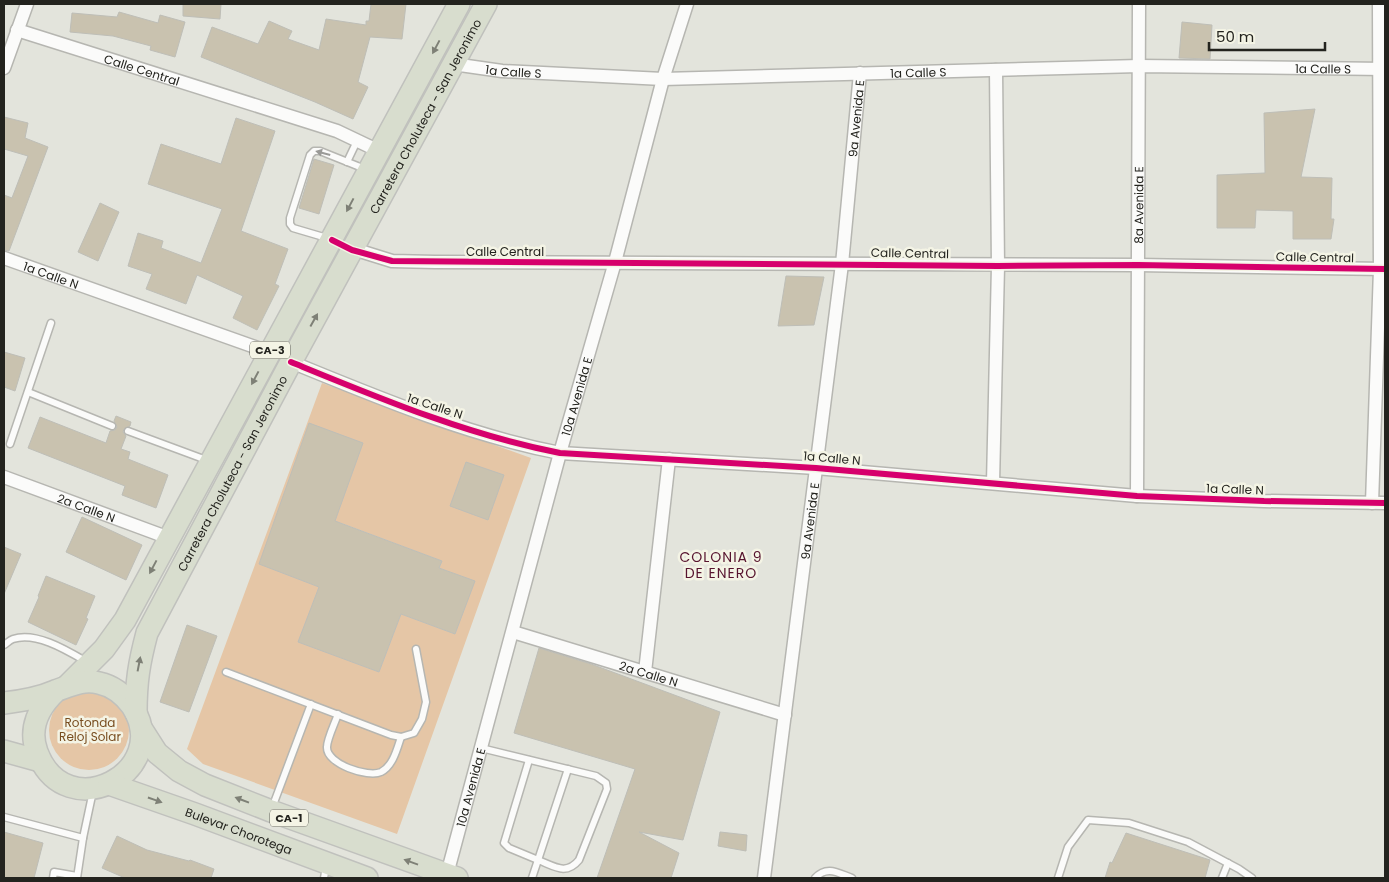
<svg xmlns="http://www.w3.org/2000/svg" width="1389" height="882" font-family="Poppins,sans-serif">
	<rect width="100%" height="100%" fill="#e3e4dc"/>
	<g fill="#e5c6a6" fill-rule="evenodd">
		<path d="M322,383L531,458L397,834L203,764L187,749ZM279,512L341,523L442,561L439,568L474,581L455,634L401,614L379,672L299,642L319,587L260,564Z"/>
		<circle cx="89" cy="730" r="40"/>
	</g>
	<g fill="#c9c2af" stroke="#bebeb7">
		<polygon points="183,4 221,4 220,19 183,16"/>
		<polygon points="371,4 406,4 402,39 370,37 358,82 368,87 353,119 315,102 201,57 212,27 258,44 269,21 292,31 288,39 319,50 326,19 366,25 366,21 369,21"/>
		<polygon points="119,12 158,23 160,15 185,22 175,57 150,50 151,46 113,36 70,32 72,13 117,17"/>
		<polygon points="1182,22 1212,25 1210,59 1179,58"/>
		<polygon points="1315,109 1301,177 1332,178 1331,219 1334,219 1331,239 1293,239 1293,211 1256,210 1255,228 1217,228 1217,175 1265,173 1264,113"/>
		<polygon points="4,117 28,123 25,138 48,147 9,251 4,250 4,195 12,198 28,156 4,149"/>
		<polygon points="236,118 275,131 241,231 288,249 275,284 279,286 257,330 233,318 243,296 197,275 186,304 146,289 152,274 128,266 138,233 163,241 161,248 201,263 222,209 148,184 161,144 221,164"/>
		<polygon points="314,159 334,165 319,214 299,208"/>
		<polygon points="100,203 119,212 98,261 78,252"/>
		<polygon points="786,276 824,277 814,325 778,326"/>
		<polygon points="4,352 25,358 15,391 4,387"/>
		<polygon points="116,416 131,422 130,426 124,429 123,432 126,436 121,449 130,452 128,459 168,475 156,508 122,495 125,486 28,448 40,417 106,443 110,431 115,430 117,427 114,421"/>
		<polygon points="309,423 363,443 335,521 442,561 439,568 475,581 455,634 401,614 379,672 298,642 319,587 259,564"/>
		<polygon points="466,462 504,475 488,520 450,506"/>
		<polygon points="82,517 142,545 126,580 66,552"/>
		<polygon points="4,547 21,554 4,594"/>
		<polygon points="46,576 95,596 86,618 88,619 76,645 28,622 39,597 38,596"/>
		<polygon points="187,625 217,636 189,712 160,702"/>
		<polygon points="539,648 591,664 720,712 683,840 639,832 679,853 671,878 597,878 635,769 514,733"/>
		<polygon points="4,832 43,843 34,878 4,878"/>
		<polygon points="720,832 747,835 746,851 718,846"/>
		<polygon points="1126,833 1210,860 1205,878 1105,878 1110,862 1112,863"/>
		<polygon points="117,836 147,850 189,861 190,860 214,869 211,878 125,878 102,868"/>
	</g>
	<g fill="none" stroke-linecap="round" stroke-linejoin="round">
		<g stroke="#b6b6b1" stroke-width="9">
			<g id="service">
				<polyline points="347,162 357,141"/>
				<polyline points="327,238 293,228 290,224 290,218 310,155 314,151 320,151 365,169"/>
				<polyline points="28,392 112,426"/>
				<polyline points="128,431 209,461"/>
				<polyline points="10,444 51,323"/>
				<path d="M4,645C7,643 10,640 13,639C36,631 68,651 87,662"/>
				<polyline points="226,672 391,735 401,737 414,733 422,719 426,702 416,649"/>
				<path d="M338,714C335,723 327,739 327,747C326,764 368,778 381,772C393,766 397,749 401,737"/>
				<path d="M481,748L596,776L606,783L607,789L579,860C566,876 554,866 538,860L532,878"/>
				<polyline points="529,760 504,843 509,848 538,860 568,769"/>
				<polyline points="272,808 311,704"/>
				<polyline points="4,817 83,838"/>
				<polyline points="53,878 54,872 77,876"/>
				<polyline points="77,878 83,838 93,791"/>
				<polyline points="324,878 326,867"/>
				<path d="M815,878C827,865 838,873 852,878"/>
				<polyline points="1058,878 1068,847 1088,820 1129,823 1188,842 1239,869 1252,878"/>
				<polyline points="1222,878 1228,863"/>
			</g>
		</g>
		<g stroke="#b6b6b1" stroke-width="15">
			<g id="minor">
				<path id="s1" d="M17,30L337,131L379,151"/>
				<path id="s2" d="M453,64L502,71L663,79L1139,66L1385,69"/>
				<polyline points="4,68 27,4"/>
				<polyline points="347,247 392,261 435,262 1138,265 1385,269"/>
				<path id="s3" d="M4,258L269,352"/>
				<path d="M291,362C379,398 467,435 560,453L816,468L1137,496L1264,501L1385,503"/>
				<path id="s4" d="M4,477L169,538"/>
				<polyline points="993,483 998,266 996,70"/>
				<path id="s5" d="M1137,496L1139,4"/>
				<polyline points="1372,503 1380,269 1379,4"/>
				<path id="s6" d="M513,632L785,715"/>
				<polyline points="645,672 669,459"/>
				<path id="s7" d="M446,878L560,453L615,262L663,79L687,4"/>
				<path id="s8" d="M764,878L842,264L860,73"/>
			</g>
		</g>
		<g stroke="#c0c1bd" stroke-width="24">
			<g id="trunk">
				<polyline points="68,685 104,649 125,620 459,4"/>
				<path d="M4,703C21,701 39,698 55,691C70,686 82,679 99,683C113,686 124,695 132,706C174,771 66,829 37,752C28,728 39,707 56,691"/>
				<path id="s9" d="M136,713C136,682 139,663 147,633L291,362L486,4"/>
				<polyline points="141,728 157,753 179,771 205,785 271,811 457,878"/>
				<polyline points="4,751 40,761"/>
				<path id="s10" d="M109,784L195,814L367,878"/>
			</g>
		</g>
		<use href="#service" stroke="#fbfbfa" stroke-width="6"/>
		<use href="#minor" stroke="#fbfbfa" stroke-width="12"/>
		<use href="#trunk" stroke="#d8ddce" stroke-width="21"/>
		<g stroke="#f4f4e5" stroke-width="9">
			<g id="cycleway">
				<polyline points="332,240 352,250 392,261 998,266 1138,265 1385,269"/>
				<path d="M291,362C379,398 467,435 560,453L816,468L1137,496L1264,501L1385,503"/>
			</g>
		</g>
		<use href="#cycleway" stroke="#d6006c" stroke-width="6"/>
	</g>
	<defs><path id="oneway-solid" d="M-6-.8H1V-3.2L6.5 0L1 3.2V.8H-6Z" transform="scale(1.25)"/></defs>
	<g fill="#7e8076">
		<use href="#oneway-solid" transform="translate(436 47) rotate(118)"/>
		<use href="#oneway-solid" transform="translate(350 205) rotate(118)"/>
		<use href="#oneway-solid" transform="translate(314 320) rotate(-61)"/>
		<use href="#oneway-solid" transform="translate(255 378) rotate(118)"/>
		<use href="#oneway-solid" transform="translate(153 567) rotate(118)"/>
		<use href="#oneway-solid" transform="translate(139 664) rotate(-79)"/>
		<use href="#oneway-solid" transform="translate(155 800) rotate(19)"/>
		<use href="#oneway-solid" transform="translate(242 800) rotate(-159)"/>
		<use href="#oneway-solid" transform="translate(411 862) rotate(-160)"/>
	</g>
	<use fill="#9a9a97" href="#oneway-solid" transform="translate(323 153) rotate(-165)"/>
	<g text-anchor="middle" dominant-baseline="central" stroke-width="5" stroke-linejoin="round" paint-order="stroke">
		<g fill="#f4f4e5" stroke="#62625a" stroke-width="1">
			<rect x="250" y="341.5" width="40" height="17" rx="4"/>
			<rect x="270" y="809.5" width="38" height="17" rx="4"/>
		</g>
		<g font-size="11" font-weight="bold" fill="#23231e">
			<text x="270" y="350">CA-3</text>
			<text x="289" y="818">CA-1</text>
		</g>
		<g font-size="12" fill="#23231e" stroke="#f4f4e5">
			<text stroke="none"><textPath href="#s2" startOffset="871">1a Calle S</textPath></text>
			<text stroke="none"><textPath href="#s1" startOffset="131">Calle Central</textPath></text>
			<text stroke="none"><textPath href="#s2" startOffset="61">1a Calle S</textPath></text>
			<text stroke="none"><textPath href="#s2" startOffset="466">1a Calle S</textPath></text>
			<text stroke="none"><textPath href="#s9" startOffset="668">Carretera Choluteca - San Jeronimo</textPath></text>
			<text stroke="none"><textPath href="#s8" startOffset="765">9a Avenida E</textPath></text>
			<text stroke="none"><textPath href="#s5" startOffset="291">8a Avenida E</textPath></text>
			<text x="505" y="251">Calle Central</text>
			<text transform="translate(910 253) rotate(1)">Calle Central</text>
			<text transform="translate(1315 257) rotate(1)">Calle Central</text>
			<text stroke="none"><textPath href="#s3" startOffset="50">1a Calle N</textPath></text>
			<text stroke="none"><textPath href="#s7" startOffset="499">10a Avenida E</textPath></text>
			<text transform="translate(435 406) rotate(18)">1a Calle N</text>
			<text transform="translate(832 458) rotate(5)">1a Calle N</text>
			<text stroke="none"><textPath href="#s9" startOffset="262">Carretera Choluteca - San Jeronimo</textPath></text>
			<text transform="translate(1235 489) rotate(2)">1a Calle N</text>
			<text stroke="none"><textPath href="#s4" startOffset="88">2a Calle N</textPath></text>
			<text stroke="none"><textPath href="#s8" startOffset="360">9a Avenida E</textPath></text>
			<text stroke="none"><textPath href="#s6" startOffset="142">2a Calle N</textPath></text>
			<text stroke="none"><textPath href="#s7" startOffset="94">10a Avenida E</textPath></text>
			<text stroke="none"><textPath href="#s10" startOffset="138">Bulevar Chorotega</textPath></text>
		</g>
		<g font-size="12" fill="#784d1f" stroke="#f4f4e5">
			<text x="90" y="722">Rotonda<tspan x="90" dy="14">Reloj Solar</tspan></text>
		</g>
		<g font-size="14" letter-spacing="1" fill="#57142f" stroke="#f4f4e5">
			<text x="721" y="557">COLONIA 9<tspan x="721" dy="16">DE ENERO</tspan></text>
		</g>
	</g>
	<rect width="1389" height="882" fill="none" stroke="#23231e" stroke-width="10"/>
	<path d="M1209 42v8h116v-8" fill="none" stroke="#23231e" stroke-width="2.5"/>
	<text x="1216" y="42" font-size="15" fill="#23231e" stroke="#f4f4e5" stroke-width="4" paint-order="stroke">50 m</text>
</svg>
